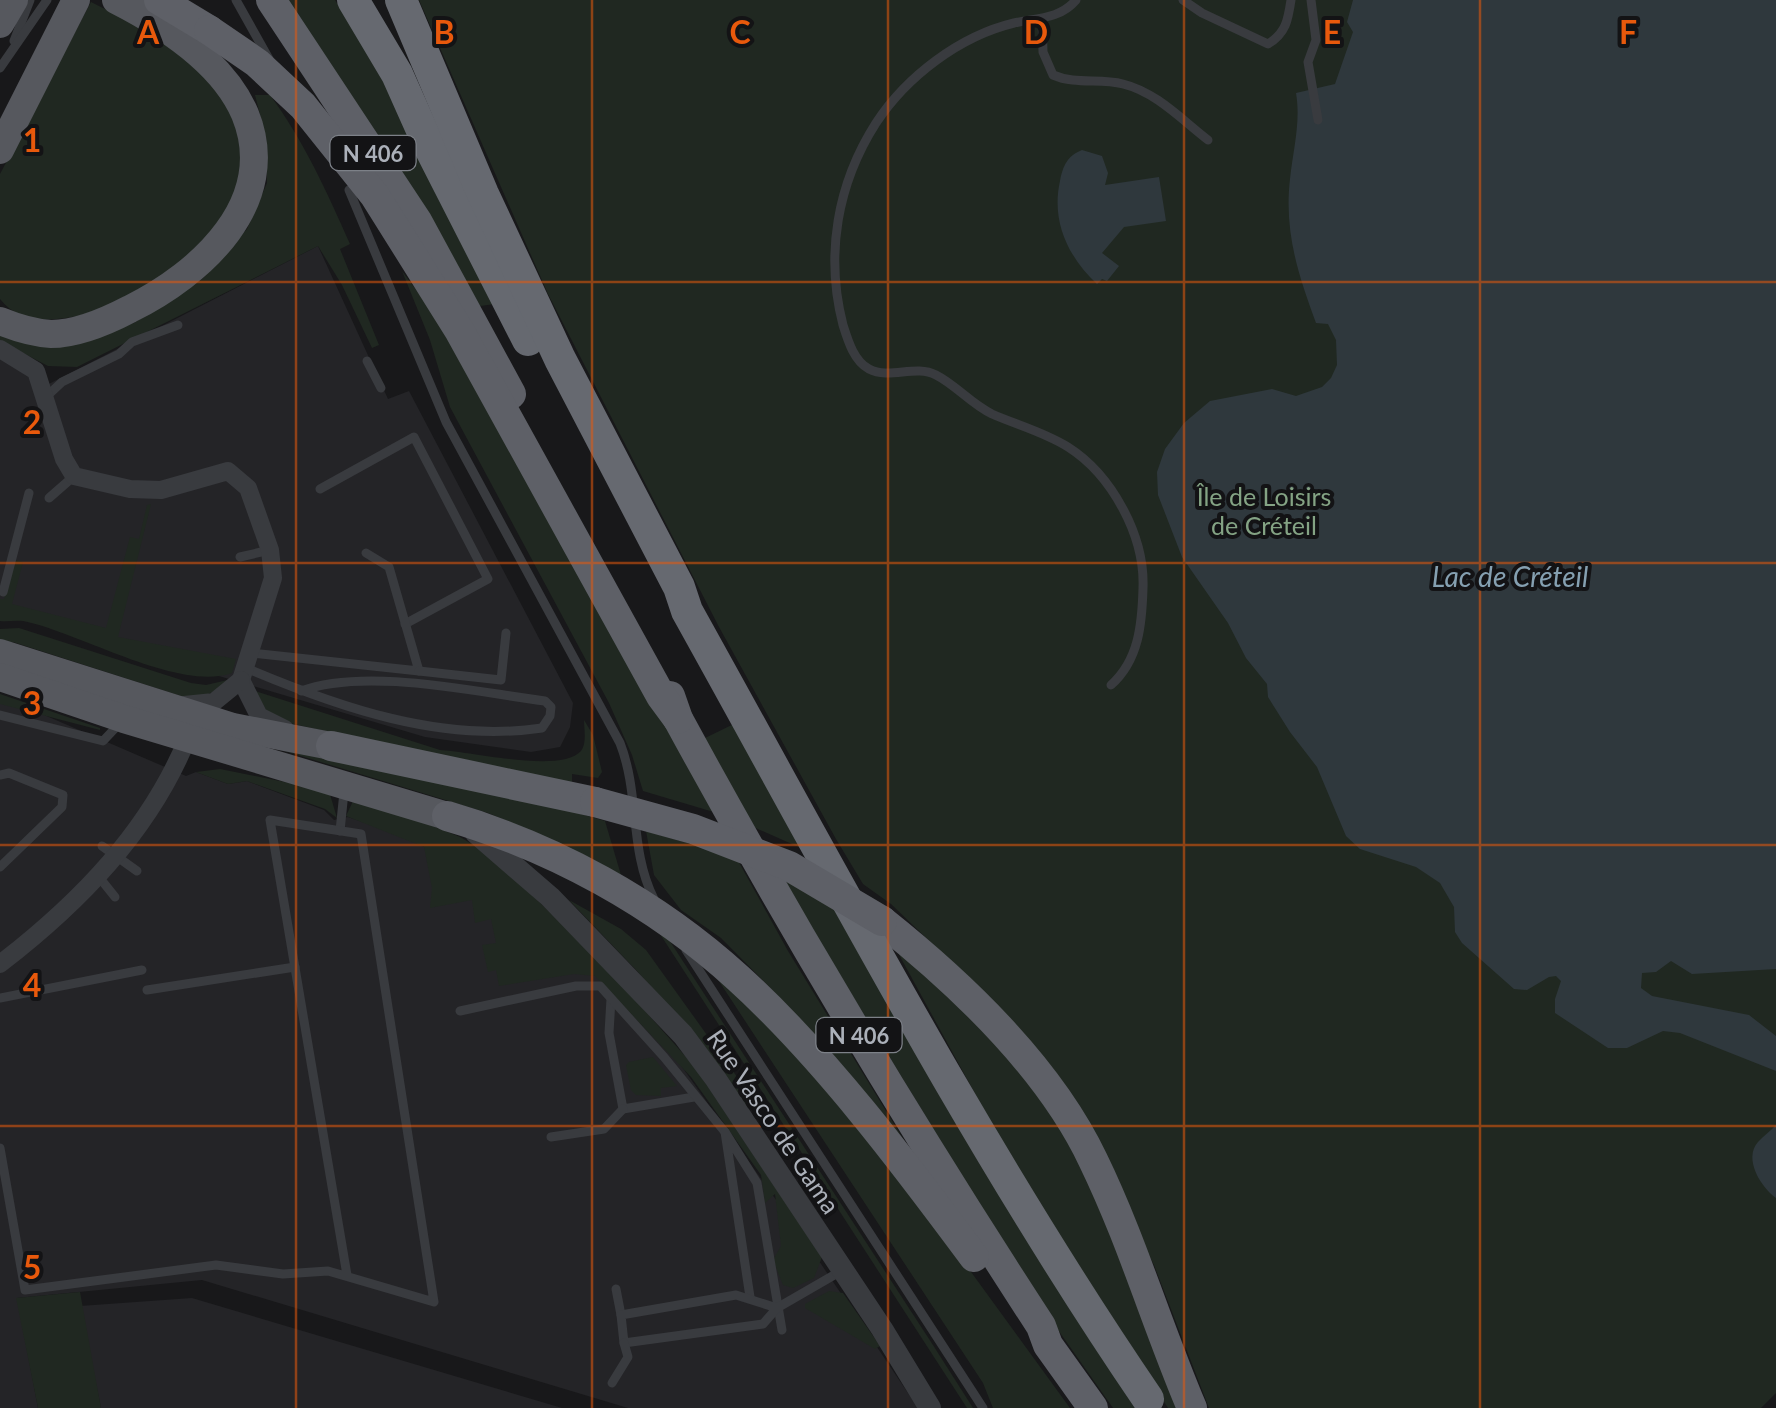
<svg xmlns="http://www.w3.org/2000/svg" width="1776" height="1408" font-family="Lato,sans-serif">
	<rect width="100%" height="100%" fill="#18181a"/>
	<g fill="#242427">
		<polygon points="318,246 388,399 409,391 573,703 570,727 560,747 531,752 425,737 0,611 0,353 31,371 39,389"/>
		<polygon points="0,696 186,776 196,772 228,784 247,781 324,810 334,820 348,817 409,838 450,862 637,1003 817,1258 918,1408 628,1408 202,1280 17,1298 38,1408 0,1408"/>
		<polygon points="192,1298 562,1408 101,1408 80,1306"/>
	</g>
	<g fill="#202821">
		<polygon points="288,0 335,0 383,79 495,304 480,306"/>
		<polygon points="419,0 1776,0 1776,1393 1761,1408 1209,1408 1154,1265 1072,1098 1008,1017 891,904 863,884 836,839 719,627 548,294"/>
		<path d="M91,2C143,28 214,63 237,121C257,171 220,236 180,268C142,297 37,348 0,299V174Z"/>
		<path d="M255,95H270C304,141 327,192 350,244L340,249L379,345L372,348L342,285L318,246L77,367L48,366L0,341V327L85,340L134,323L202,279L247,229L267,183L266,138Z"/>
		<polygon points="402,271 458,346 717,813 643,791 632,755 609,703 450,407 430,340"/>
		<path d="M151,504L118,637L236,659L232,673C178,692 79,632 23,621C15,620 8,622 0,621V599H4L15,560L23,562L12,604L106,628L130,537L139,539L147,505Z"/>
		<path d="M19,628L191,683L206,685L232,679C215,692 203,700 181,696L13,642L0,645V629Z"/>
		<path d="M255,691L440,750C469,751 561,774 581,751C587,743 584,729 584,720L593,735L602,772L598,778L572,774V786L280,721L265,713Z"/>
		<polygon points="0,694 100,728 100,730 0,704"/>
		<polygon points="740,721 810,852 751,826 705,738"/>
		<polygon points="229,734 496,789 605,821 621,875 537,833 488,813"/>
		<polygon points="220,769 329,791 337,818 325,809 247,781 228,784 196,772"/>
		<polygon points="369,800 460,837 494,857 614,976 694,1066 822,1257 814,1278 793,1288 783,1285 773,1260 781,1246 775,1194 765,1203 761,1175 691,1077 595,976 574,974 499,986 496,970 488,972 482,945 496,943 491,919 475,923 472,900 430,908 432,888 424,847 346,816 353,801"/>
		<polygon points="646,831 736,857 788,951 913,1155 790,1008 721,938 681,910 654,875"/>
		<polygon points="779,874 848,915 1143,1408 1113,1408 1032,1293"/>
		<polygon points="569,900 621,929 646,950 755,1102 743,1110 701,1046 638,972"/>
		<polygon points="660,926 931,1342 973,1408 967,1408 660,934"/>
		<polygon points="891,940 975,1016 1042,1095 1091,1184 1177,1408 1168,1408 1019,1174"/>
		<polygon points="711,969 779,1032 902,1177 1070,1408 993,1408 983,1383"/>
		<polygon points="653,1057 677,1086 661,1088 661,1096 636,1095 631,1090 626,1065 629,1062"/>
		<polygon points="829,1291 843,1293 880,1346 875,1349 805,1308 805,1304"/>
		<polygon points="80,1292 101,1408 38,1408 16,1298"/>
	</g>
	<g fill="#2f383d">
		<path d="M1353,0H1776V969L1692,974L1671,961L1656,972L1642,973L1641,988L1652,996L1749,1015L1776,1036V1071L1680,1033L1663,1031L1627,1048H1608L1555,1013V999L1561,981L1556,976L1549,977L1527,990L1514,989L1462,943L1455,932L1454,907L1440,883L1416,867L1360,849L1346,836L1317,767L1290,732L1268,697L1267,684L1246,658L1228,623L1182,557L1158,495L1157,472L1165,449L1184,423L1210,401L1272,389L1296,396L1322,387L1331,378L1337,365L1336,340L1328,324L1316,323C1298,274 1284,232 1290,179C1293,150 1301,122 1296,93L1335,84L1353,32L1347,22Z"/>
		<path d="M1082,150L1102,156L1108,173L1105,185L1159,177L1166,221L1124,227L1102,253L1119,266L1107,281L1102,279L1097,284C1068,257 1051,221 1060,181C1063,166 1067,156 1082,150Z"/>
		<path d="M1776,1125V1198C1761,1187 1743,1159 1758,1142C1763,1136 1771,1131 1776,1125Z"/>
	</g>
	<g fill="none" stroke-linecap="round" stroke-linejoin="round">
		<g stroke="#393b3f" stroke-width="9">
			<polyline points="236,0 269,59"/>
			<path d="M1076,0C1060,19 1037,18 1014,23C960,36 907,76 876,123C837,184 825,255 843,325C848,341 854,361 869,369C890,380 915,364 936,375C956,385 971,404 992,414C1017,425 1044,432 1068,447C1112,475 1145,536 1143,588C1142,624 1139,660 1111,685"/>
			<path d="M1183,0L1202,13L1268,44C1286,33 1288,20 1291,0"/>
			<polyline points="1311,0 1316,40 1308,62 1318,120"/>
			<path d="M1042,19L1043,52L1053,75C1076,85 1099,78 1123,84C1156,92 1182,120 1208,140"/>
			<polyline points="14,41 30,0"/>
			<polyline points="0,68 47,0"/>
			<path d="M349,190L446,422L620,743C640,794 629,850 654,899"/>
			<polyline points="367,361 381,388"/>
			<polyline points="47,396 62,382 119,354 132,342 178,325"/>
			<polyline points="320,489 414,437 488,579 405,624"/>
			<polyline points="49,498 73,477"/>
			<polyline points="240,557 270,550"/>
			<polyline points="3,592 29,493"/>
			<polyline points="251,653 419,671 389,567 366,553"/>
			<path d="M246,668C338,707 441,743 542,728L550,716L551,707L545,701C475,692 366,667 301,691"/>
			<polyline points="419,671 501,680 506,633"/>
			<polyline points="0,715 103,741 121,722"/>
			<polyline points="0,775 9,773 63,795 62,807 0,867"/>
			<polyline points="340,831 344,792"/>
			<polyline points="102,846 137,871"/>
			<polyline points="99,877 115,897"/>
			<polyline points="686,950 983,1408"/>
			<polyline points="147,990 295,967"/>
			<polyline points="0,998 142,970"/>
			<polyline points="611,999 609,1033 623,1109 694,1097"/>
			<polyline points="460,1011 576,986 600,986 664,1057 725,1132"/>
			<polyline points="551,1137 604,1129 623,1109"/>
			<polyline points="0,1148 25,1290 216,1265 283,1274 328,1271 434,1302 361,834 270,820 347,1275"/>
			<polyline points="616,1289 621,1315"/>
			<polyline points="750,1297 725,1132 757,1183 782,1330"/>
			<polyline points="777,1308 736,1295 621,1315 624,1343 763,1324 777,1308 841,1271"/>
			<polyline points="612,1383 628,1357 624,1343"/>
		</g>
		<g stroke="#393b3f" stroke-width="18">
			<polyline points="0,349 36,371 64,459 74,476 130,489 161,490 228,471 248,488 270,550 273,578 241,680"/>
			<polyline points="241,680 259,716 285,729"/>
			<polyline points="184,705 214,702 241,680"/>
			<path d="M0,964C79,903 150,831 188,737"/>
		</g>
		<polyline stroke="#393b3f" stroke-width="22" points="476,833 550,897 683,1035 715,1078 882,1329 930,1408"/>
		<g stroke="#56585e" stroke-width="28">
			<polyline points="0,24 14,0"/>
			<polyline points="0,150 76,0"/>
			<path d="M0,321C17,328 32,333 51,334C77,334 107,321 130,309C201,274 281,202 245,114C223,62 163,24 116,0"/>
			<polyline points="0,653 233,727 331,746"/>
			<polyline points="0,677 124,719 447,816"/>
		</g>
		<g stroke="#5e6067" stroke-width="30">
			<polyline points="159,0 209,30"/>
			<polyline points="271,0 417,221 511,394"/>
			<path d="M670,696L678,719C791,927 912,1128 1041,1326L1048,1345L1093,1408"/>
			<polyline points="331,746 595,802"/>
			<path d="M447,816C553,847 656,903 738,978C824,1056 905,1164 974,1257"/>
			<path d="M882,921C961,984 1049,1067 1093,1160C1132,1240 1157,1326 1192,1408"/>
		</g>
		<g stroke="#666970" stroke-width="32">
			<polyline points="353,0 397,74 430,148 528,340"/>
			<path d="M401,0L483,194L560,359L679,587L687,611C835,877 976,1147 1148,1399"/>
		</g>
		<g stroke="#5e6067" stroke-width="30">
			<polyline points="209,30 257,63 303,106 375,196 459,330 661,696 678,719"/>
			<polyline points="595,802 693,829 789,866 882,921"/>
		</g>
	</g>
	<path fill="none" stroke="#e8590c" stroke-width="2.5" stroke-opacity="0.55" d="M296,0V1408M592,0V1408M888,0V1408M1184,0V1408M1480,0V1408M0,282H1776M0,563H1776M0,845H1776M0,1126H1776"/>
	<g text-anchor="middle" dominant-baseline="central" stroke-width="8" stroke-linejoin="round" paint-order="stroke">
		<g fill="#131315" stroke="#7d8188" stroke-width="2.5">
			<rect x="330.5" y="136" width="85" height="34" rx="8"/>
			<rect x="816.5" y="1018" width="85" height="34" rx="8"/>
		</g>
		<g font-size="22" font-weight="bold" fill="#abb0b9">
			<text x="373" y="153">N 406</text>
			<text x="859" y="1035">N 406</text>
		</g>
		<g font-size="25" fill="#84a384" stroke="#131315">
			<text x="1264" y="496">Île de Loisirs<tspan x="1264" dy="29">de Créteil</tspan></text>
		</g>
		<g font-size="25" fill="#abb0b9" stroke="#131315">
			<text transform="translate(774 1121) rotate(56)">Rue Vasco de Gama</text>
		</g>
		<g font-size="28" font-style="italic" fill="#85a0b1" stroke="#131315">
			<text x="1510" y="576">Lac de Créteil</text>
		</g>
	</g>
	<g font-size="32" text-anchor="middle" font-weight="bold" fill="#e8590c" stroke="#131315" stroke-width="8" stroke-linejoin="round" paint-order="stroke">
		<text x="148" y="44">A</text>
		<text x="444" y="44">B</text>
		<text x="740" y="44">C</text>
		<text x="1036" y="44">D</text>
		<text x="1332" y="44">E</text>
		<text x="1628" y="44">F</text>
		<text x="32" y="152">1</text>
		<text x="32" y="434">2</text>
		<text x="32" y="715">3</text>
		<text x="32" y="997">4</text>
		<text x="32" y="1279">5</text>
	</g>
</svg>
